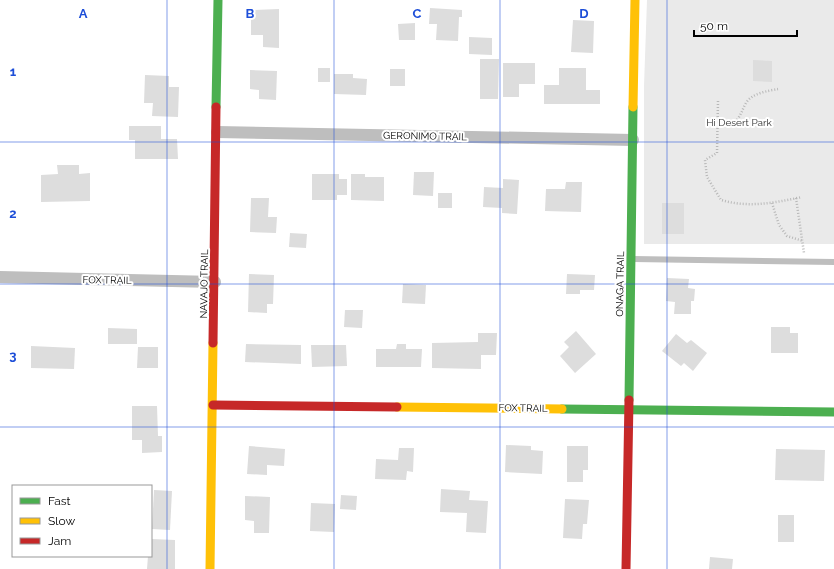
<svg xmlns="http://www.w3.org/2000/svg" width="834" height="569" font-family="Raleway,sans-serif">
	<rect width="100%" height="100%" fill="#fff"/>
	<polygon fill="#eaeaea" points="647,0 834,0 834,244 644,244 644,86"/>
	<g fill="#ddd">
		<polygon points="430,8 462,10 462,17 459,17 458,41 436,40 437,24 429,24"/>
		<polygon points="279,9 279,48 263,47 263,35 251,35 251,10"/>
		<polygon points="573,20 594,21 593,53 571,52"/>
		<polygon points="415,23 415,40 399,40 398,24"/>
		<polygon points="469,37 492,38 492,55 469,54"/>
		<polygon points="480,59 499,59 498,99 480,99"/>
		<polygon points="753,60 772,61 772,82 753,81"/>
		<polygon points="503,63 535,63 535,84 519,84 519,97 503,97"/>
		<rect x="318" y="68" width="12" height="14"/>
		<polygon points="559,68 586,68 586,90 600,90 600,104 544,104 544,85 559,85"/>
		<rect x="390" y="69" width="15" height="17"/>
		<polygon points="250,70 277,71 276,100 259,99 259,90 250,89"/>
		<polygon points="334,74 353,74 353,78 367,79 366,95 334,94"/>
		<polygon points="145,75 169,76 169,87 179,87 178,117 152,116 153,103 144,103"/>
		<polygon points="129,126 161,126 161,139 177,139 178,159 135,159 135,140 129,140"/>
		<polygon points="57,165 79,165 79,174 90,173 90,201 41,202 41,175 58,174"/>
		<polygon points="414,172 434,172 433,196 413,195"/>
		<polygon points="312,174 339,174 339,179 347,179 347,195 337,195 337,200 312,200"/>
		<polygon points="351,174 365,174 365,177 384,177 384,201 351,200"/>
		<polygon points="503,179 519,180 517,214 502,213 502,208 483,207 484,187 503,188"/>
		<polygon points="566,182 582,182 581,212 545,211 546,189 565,189"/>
		<rect x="438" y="193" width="14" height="15"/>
		<polygon points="251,198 269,198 268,217 277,217 276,233 250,232"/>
		<rect x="662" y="203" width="22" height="31"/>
		<polygon points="290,233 307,234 306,248 289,247"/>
		<polygon points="249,274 274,275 273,304 267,304 267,313 248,312"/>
		<polygon points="567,274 595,275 594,290 580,290 580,294 566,294"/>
		<polygon points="667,278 689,279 688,288 695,289 694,301 691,301 691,314 674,314 675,302 666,301"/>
		<polygon points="403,284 426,285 425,304 402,303"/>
		<polygon points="345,310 363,310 362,328 344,327"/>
		<polygon points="771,327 790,327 790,333 798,333 798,353 771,353"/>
		<polygon points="108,328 137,329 137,344 108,344"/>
		<polygon points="576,331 596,354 575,373 560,356 569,347 564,342"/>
		<polygon points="478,333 497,333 496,355 481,355 481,369 432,368 432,343 478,342"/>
		<polygon points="676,334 687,343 691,340 707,353 693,371 684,363 681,366 662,351"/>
		<polygon points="246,344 301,345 301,364 245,362"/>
		<polygon points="397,344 406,344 406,349 422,349 421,367 376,367 376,349 396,349"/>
		<polygon points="311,345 346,345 347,366 312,367"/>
		<polygon points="31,346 75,348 74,369 31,368"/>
		<polygon points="138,347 158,347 158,368 137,368"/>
		<polygon points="132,406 157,406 158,436 162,436 162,452 142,453 142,440 132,440"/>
		<polygon points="506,445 531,446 531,450 543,451 542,474 505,472"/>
		<polygon points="249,446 285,449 284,466 267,465 267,475 247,474"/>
		<polygon points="567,446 588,446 588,470 583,470 583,482 567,482"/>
		<polygon points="399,448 414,448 413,472 407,471 406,480 375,479 376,459 398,460"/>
		<polygon points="776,449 825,450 824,481 775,480"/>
		<polygon points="441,489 470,491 469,500 488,501 486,533 466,532 467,513 440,512"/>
		<polygon points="154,490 172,491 170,530 152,529"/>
		<polygon points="341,495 357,496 356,510 340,509"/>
		<polygon points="245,496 270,497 269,533 254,533 254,521 245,520"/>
		<polygon points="565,499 589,500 587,524 583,524 582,539 563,538"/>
		<polygon points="311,503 335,504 334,532 310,531"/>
		<rect x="778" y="515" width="16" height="27"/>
		<polygon points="151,539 175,540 175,569 147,569 148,556 151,556"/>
		<polygon points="710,557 733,559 732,569 709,569"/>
	</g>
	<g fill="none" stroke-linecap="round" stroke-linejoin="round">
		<g stroke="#b8b8b8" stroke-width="2.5" stroke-dasharray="1 2" stroke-linecap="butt">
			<path d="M718,101L717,153L705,160L707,177L721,200C748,208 774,203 802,197"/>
			<path d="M717,122H735C741,116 742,110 746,103C752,93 768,91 778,89"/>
			<polyline points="796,198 804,253"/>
			<polyline points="772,203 779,225 787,236 803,241"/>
		</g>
		<polyline stroke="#bebebe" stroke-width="6" points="633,259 834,262"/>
		<g stroke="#bebebe" stroke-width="12">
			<polyline points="217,132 633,140"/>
			<polyline points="0,277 215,282"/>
		</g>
		<g stroke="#4caf50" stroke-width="9">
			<polyline points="216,107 218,0"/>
			<polyline points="629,400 633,107"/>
			<polyline points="562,409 834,412"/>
		</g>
		<g stroke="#ffc107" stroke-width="9">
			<polyline points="633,107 635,0"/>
			<polyline points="397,407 562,409"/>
			<polyline points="210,569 213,343"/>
		</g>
		<g stroke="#c62828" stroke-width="9">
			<polyline points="213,343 216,107"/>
			<polyline points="213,405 397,407"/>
			<polyline points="626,569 629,400"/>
		</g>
	</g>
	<path fill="none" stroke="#1d4ed8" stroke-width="1" stroke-opacity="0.55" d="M167,0V569M334,0V569M500,0V569M667,0V569M0,142H834M0,284H834M0,427H834"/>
	<g text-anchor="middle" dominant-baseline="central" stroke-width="4" stroke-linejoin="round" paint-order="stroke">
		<g font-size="10" fill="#303030" stroke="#fff">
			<text x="739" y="122">Hi Desert Park</text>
		</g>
		<g font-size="10" fill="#000" stroke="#fff">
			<text transform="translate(425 136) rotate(1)">GERONIMO TRAIL</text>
			<text transform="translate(107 280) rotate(1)">FOX TRAIL</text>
			<text transform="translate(204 284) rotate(-89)">NAVAJO TRAIL</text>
			<text transform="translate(620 284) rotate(-89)">ONAGA TRAIL</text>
			<text transform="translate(523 408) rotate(1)">FOX TRAIL</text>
		</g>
	</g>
	<g font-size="13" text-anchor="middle" font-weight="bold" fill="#1d4ed8" stroke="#fff" stroke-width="4" stroke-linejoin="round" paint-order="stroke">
		<text x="83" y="18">A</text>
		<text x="250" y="18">B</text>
		<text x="417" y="18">C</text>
		<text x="584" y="18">D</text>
		<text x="13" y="76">1</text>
		<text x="13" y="218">2</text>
		<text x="13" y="360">3</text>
	</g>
	<rect x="12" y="485" width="140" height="72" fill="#ffffff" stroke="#999999"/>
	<rect x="20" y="498" width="20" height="6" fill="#4caf50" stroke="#999999"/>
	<text x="48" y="505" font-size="12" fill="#000000">Fast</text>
	<rect x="20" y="518" width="20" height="6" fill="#ffc107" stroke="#999999"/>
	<text x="48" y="525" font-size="12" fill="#000000">Slow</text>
	<rect x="20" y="538" width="20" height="6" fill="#c62828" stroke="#999999"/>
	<text x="48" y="545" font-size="12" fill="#000000">Jam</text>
	<path d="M694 30v6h103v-6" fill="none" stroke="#000000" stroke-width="2"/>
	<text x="700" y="30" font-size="12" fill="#000000" stroke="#ffffff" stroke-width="3" paint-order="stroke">50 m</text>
</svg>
